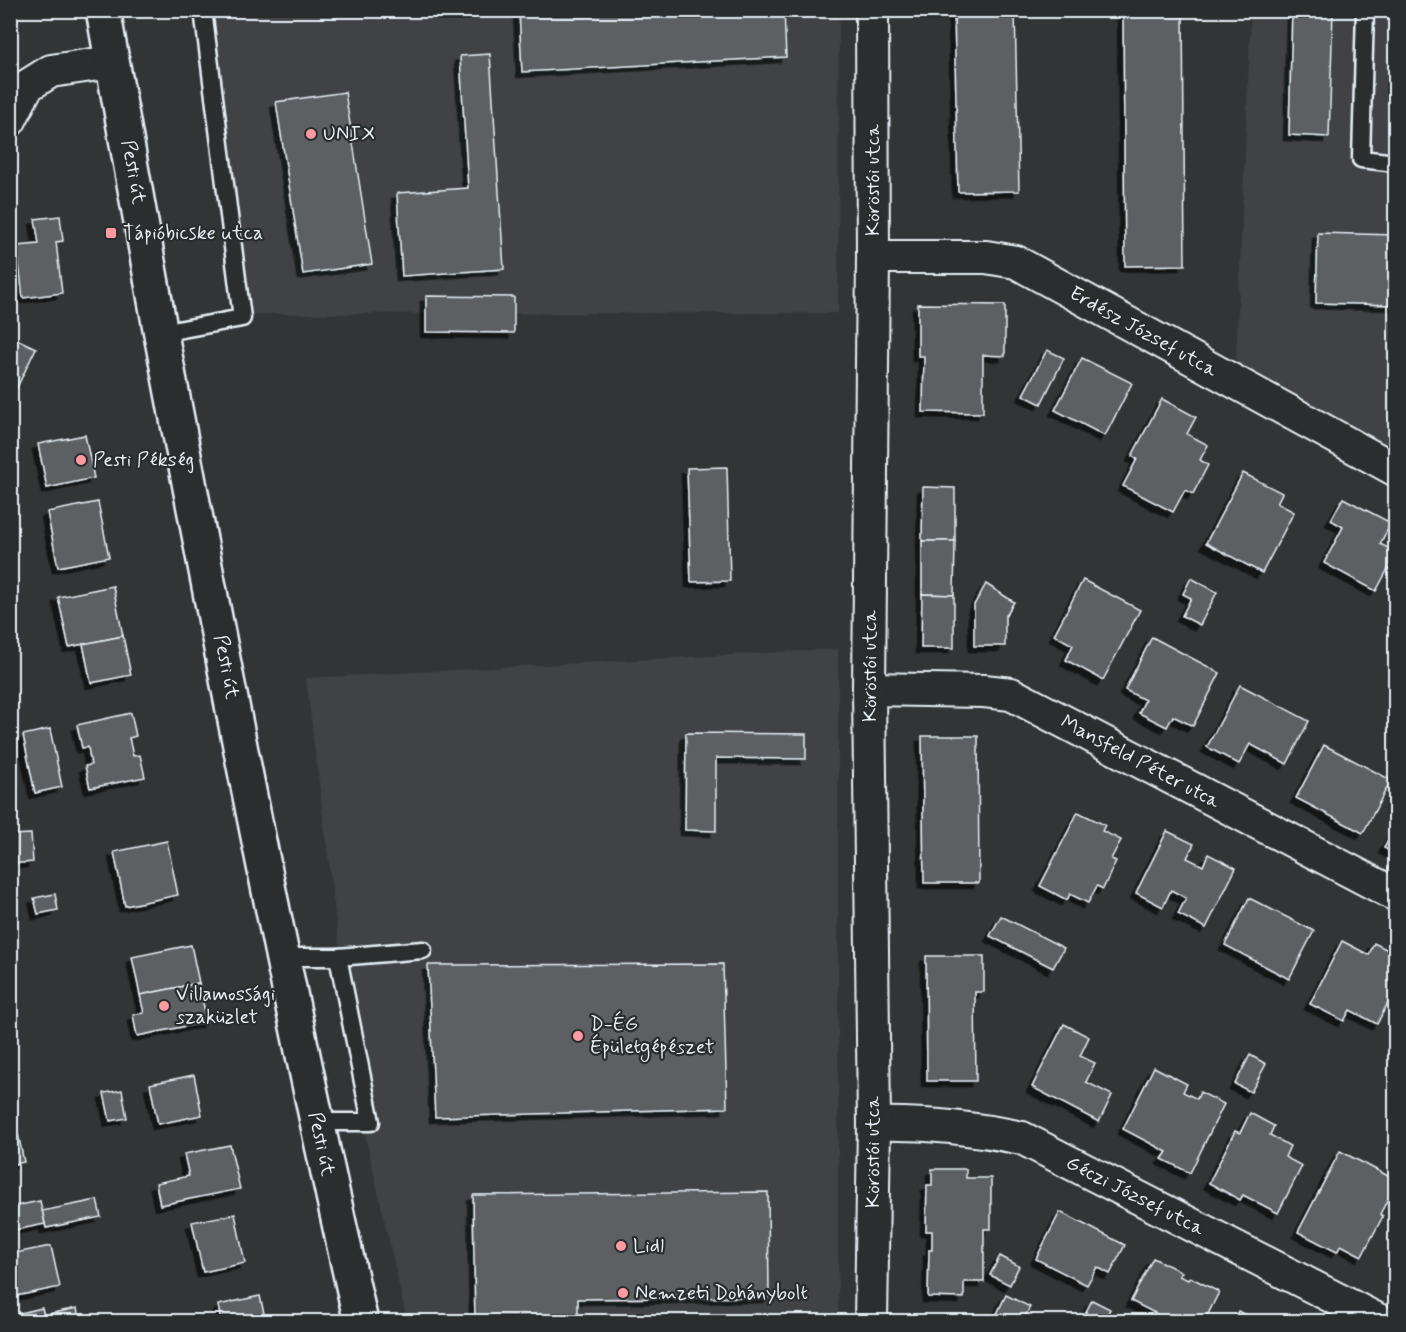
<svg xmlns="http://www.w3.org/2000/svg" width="1406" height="1332" font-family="Mynerve,sans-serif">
	<defs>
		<filter id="shadow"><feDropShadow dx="-5.5" dy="5.5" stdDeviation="0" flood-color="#0009"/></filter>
	</defs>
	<rect width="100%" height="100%" fill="#323536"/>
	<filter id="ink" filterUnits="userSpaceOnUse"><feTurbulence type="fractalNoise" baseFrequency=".0167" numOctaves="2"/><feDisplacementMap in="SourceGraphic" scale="12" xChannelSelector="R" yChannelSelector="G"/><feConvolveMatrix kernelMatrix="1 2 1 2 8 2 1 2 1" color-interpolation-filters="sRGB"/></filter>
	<g filter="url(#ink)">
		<g fill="#3f4244">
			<polygon points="201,11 839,11 838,313 248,314"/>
			<polygon points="1251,11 1395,11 1395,470 1235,382"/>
			<polygon points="838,649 838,1321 407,1321 359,1108 306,678"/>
		</g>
		<g fill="#5c6063" stroke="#e8f1f8" stroke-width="1.5" filter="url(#shadow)">
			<polygon points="519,10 784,10 786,57 522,72"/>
			<polygon points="954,10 1015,10 1019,191 958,192"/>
			<polygon points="1123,10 1183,10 1185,265 1125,266"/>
			<polygon points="1292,10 1333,10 1329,137 1289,135"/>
			<polygon points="490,54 504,269 402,276 397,193 468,188 460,56"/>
			<polygon points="345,92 372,264 303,274 276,102"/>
			<polygon points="60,216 63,241 56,242 62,293 23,298 17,246 39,244 35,219"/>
			<polygon points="1318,233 1396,235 1396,305 1316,303"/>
			<polygon points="426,296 514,297 514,333 426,332"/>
			<polygon points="918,304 1005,305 1005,356 983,355 983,413 923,412 924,356 918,356"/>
			<polygon points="10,336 36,348 10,402"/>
			<polygon points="1047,350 1064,358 1041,404 1023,395"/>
			<polygon points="1082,358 1132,383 1105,436 1055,410"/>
			<polygon points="1162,399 1196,417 1187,434 1208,445 1200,460 1208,465 1193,494 1185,490 1173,512 1123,486 1137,459 1132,456"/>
			<polygon points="85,435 94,478 47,488 38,444"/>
			<polygon points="727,467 730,581 691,582 687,468"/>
			<polygon points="1243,473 1282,493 1277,503 1294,512 1262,573 1206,543"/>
			<polygon points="923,487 955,488 955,541 922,541"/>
			<polygon points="1343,498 1391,523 1380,544 1396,552 1396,554 1376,591 1324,563 1343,527 1331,520"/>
			<polygon points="98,502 109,557 58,567 47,512"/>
			<polygon points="922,541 955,541 954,595 922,594"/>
			<polygon points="1191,578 1217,592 1200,625 1182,616 1191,598 1183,594"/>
			<polygon points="1083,580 1140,610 1103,680 1066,660 1073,645 1054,635"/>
			<polygon points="986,584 1014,602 1005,617 1005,646 974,646 974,605"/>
			<polygon points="113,586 123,636 69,647 58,597"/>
			<polygon points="922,594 954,595 954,648 921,648"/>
			<polygon points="123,636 131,675 91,683 83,644"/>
			<polygon points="1152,637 1220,673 1193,726 1173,716 1167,727 1139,713 1145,700 1125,690"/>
			<polygon points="1240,685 1309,721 1287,764 1250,744 1239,764 1207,747"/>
			<polygon points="131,713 136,736 129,738 133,756 140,755 145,777 90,788 85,766 91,765 88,747 82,748 77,725"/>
			<polygon points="50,729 62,787 35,793 23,735"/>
			<polygon points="686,733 806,734 806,759 716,758 716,831 685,830"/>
			<polygon points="922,736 978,736 979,883 924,883"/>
			<polygon points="1324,745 1391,780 1363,833 1296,798"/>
			<polygon points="1078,812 1105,825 1102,831 1121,840 1111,859 1116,861 1103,889 1097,886 1088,903 1070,894 1067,900 1040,886"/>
			<polygon points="1396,827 1396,854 1384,848"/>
			<polygon points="1167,831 1194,844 1187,858 1203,866 1208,854 1236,868 1206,928 1178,914 1186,898 1171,890 1163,907 1136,893"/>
			<polygon points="31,834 33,862 10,864 10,835"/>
			<polygon points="167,841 178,895 125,906 114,852"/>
			<polygon points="55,894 58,910 38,914 34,898"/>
			<polygon points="1249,898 1314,931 1289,979 1225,945"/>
			<polygon points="1001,916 1064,948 1053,968 990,936"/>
			<polygon points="1342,941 1369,955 1374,943 1396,954 1396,987 1377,1024 1350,1010 1344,1021 1310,1004"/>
			<polygon points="191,945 199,983 140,995 132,957"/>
			<polygon points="926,956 984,956 984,992 975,992 976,1081 927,1081"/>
			<polygon points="723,964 727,1108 435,1117 428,965"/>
			<polygon points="199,983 207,1022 137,1036 133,1015 144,1013 140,995"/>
			<polygon points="1064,1024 1089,1037 1080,1056 1095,1063 1086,1082 1112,1095 1099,1122 1032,1087"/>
			<polygon points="1250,1055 1266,1064 1251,1092 1235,1084"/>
			<polygon points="1154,1067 1187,1084 1183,1092 1197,1099 1200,1092 1224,1104 1190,1173 1162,1159 1167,1152 1123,1129"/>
			<polygon points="194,1075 202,1115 158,1124 150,1084"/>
			<polygon points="122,1090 127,1118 110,1121 104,1093"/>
			<polygon points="10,1096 24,1162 10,1165"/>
			<polygon points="1250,1113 1274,1126 1270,1135 1290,1146 1285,1157 1302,1166 1278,1213 1243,1195 1240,1200 1209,1183 1235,1131 1240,1133"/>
			<polygon points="230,1145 240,1189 160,1205 156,1183 189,1176 184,1154"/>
			<polygon points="1340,1151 1396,1180 1396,1184 1380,1214 1383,1216 1362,1256 1341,1245 1337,1252 1298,1232"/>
			<polygon points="932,1169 966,1169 966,1178 991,1178 991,1229 984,1229 984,1282 964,1282 964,1298 928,1297 929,1250 932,1250 932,1231 926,1231 927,1185 932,1185"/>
			<polygon points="768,1192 769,1297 578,1299 578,1322 475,1322 473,1195"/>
			<polygon points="97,1200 101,1217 46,1228 42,1211"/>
			<polygon points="40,1201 45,1224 10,1231 10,1207"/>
			<polygon points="1060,1212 1125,1245 1110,1274 1097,1267 1087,1285 1036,1259"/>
			<polygon points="235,1214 245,1263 203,1272 192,1222"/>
			<polygon points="51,1246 60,1287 11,1297 10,1254"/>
			<polygon points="1000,1256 1019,1266 1010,1285 990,1275"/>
			<polygon points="1153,1258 1182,1272 1179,1276 1188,1280 1190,1277 1219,1292 1204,1322 1153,1322 1157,1314 1131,1301"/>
			<polygon points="1006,1295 1030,1307 1022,1322 993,1322"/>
			<polygon points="260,1296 266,1322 221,1322 218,1305"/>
			<polygon points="1092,1300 1110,1309 1104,1322 1081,1322"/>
			<polygon points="42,1308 44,1315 77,1308 80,1322 14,1322 12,1315"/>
			<polygon points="1238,1311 1258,1322 1232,1322"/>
		</g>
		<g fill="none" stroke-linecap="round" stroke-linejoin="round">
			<g stroke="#e8f1f8" stroke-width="21">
				<g id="lane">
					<polyline points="1365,10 1361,159 1396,163"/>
					<polyline points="161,333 242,318 203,10"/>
					<polyline points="284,957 338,957 423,950"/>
					<polyline points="316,1122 371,1122 338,957"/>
				</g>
			</g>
			<g stroke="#e8f1f8" stroke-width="36">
				<g id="street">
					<polyline points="10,120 27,86 51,71 112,62"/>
					<polyline points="873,257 986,257 1016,262 1396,470"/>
					<polyline points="869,689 984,691 1011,694 1396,895"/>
					<path d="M874,1124C923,1123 973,1128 1022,1138L1382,1322"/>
					<polyline points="871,1322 874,1124 869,689 873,257 872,10"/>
				</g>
			</g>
			<g stroke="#e8f1f8" stroke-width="38">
				<path id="primary" d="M103,10C123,118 141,226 161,334C223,664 287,994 361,1322"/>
			</g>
			<use href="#lane" stroke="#2a2d2e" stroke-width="16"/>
			<use href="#street" stroke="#2a2d2e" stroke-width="32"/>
			<use href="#primary" stroke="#2a2d2e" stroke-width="33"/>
		</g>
	</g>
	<g fill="#ff9aa2" stroke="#2a2d2e" stroke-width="2">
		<circle cx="311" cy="134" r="6"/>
		<rect x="105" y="227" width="12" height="12" rx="3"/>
		<circle cx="81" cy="460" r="6"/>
		<circle cx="164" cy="1006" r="6"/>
		<circle cx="578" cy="1036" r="6"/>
		<circle cx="621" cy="1246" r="6"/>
		<circle cx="623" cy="1293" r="6"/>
	</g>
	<g text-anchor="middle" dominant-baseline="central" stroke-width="4.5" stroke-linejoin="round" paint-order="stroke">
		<g font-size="20" fill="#e8f1f8" stroke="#2a2d2e" text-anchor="start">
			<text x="323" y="134">UNIX</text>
			<text x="123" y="233">Tápióbicske utca</text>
			<text x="93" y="460">Pesti Pékség</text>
			<text x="176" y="994">Villamossági<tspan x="176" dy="23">szaküzlet</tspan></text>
			<text x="590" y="1024">D-ÉG<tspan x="590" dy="23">Épületgépészet</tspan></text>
			<text x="633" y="1246">Lidl</text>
			<text x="635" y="1293">Nemzeti Dohánybolt</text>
		</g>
		<g font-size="20" fill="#e8f1f8" stroke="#2a2d2e">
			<text transform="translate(133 172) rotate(80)">Pesti út</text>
			<text transform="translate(873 180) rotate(-90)">Köröstói utca</text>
			<text transform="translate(1143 332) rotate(29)">Erdész József utca</text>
			<text transform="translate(870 666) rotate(-90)">Köröstói utca</text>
			<text transform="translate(226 667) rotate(79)">Pesti út</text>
			<text transform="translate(1140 762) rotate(28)">Mansfeld Péter utca</text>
			<text transform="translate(321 1144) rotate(78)">Pesti út</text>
			<text transform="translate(873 1152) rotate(-90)">Köröstói utca</text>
			<text transform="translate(1135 1196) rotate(27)">Géczi József utca</text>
		</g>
	</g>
	<rect width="1406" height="1332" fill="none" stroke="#2a2d2e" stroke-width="36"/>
	<rect x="18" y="18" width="1370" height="1296" fill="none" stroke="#e8f1f8" stroke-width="2" filter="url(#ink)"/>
</svg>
